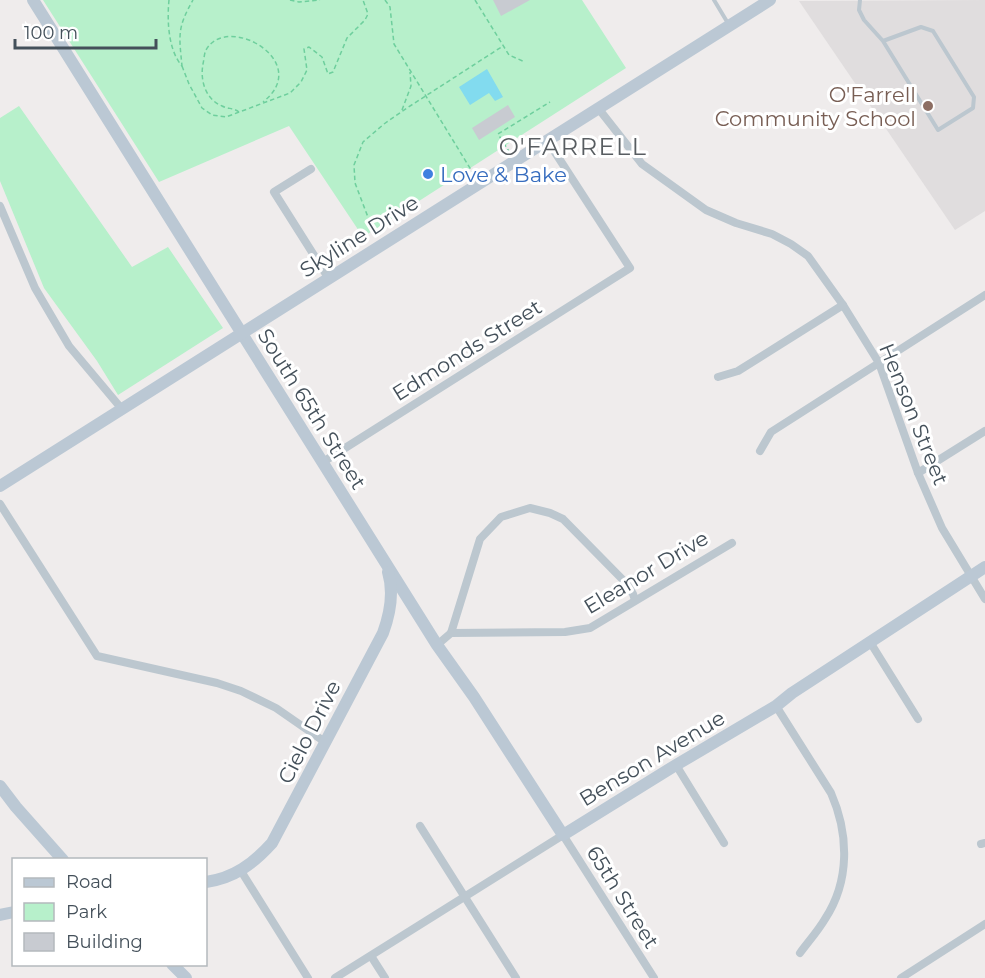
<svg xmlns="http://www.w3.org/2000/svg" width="985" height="978" font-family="Montserrat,sans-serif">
	<rect width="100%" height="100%" fill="#efecec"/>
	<polygon fill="#e0ddde" points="985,0 985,211 955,230 799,1"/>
	<g fill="#b7f0cb">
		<polygon points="43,0 582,0 626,68 363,237 289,126 159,182"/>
		<polygon points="19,106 132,267 168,247 223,328 118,395 97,361 44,288 0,181 0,118"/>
	</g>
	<polygon fill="#82dbef" points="487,69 503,97 495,101 489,93 470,105 459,87"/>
	<g fill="#c8cbd1">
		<polygon points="493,0 530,0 501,16"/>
		<polygon points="508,105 515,117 479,140 472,128"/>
	</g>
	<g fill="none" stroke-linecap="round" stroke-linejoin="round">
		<g stroke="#6ecf9d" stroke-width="1.5" stroke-dasharray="4.5 3" stroke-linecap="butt">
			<path d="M169,0C167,20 168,50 182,66C179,35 177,28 193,0"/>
			<polyline points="290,0 299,2 320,0"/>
			<polyline points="385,0 390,7 394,44 473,173"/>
			<polyline points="475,0 509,55 525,62"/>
			<polyline points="182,66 189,84 202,108 212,115 226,117 290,93 301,82 307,70 304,49 309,47 322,57 328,74 333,72 347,38 365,20 368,14 363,0"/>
			<polyline points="402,110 411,86 410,72"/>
			<path d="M239,112C234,108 228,109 222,106C205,99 200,80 203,64C204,60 204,54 206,50C227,12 314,62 263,102"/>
			<polyline points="510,153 498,134 550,102"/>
			<polyline points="378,235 371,225 355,183 354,165 363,142 384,124 407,108 503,46"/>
		</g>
		<g stroke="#bcc7cf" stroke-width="4">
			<polyline points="714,0 729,25"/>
			<polyline points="860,0 859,10 864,20 883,41 938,130 973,108 974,97 933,31 921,27 883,41"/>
		</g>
		<g stroke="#bcc7cf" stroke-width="8">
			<polyline points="598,108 642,164 706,210 736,223 772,234 791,244 808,256 843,305 879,363 918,473 942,528 985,599"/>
			<polyline points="311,169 274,192 329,279"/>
			<polyline points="0,206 35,288 69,346 121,408"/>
			<polyline points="718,377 738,371 843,305"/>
			<polyline points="760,451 771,432 985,295"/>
			<polyline points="323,462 630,268 547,140"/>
			<polyline points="918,473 985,431"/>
			<polyline points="0,504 97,656 217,683 241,691 276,708 325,742"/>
			<polyline points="451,633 480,539 501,517 530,508 550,513 563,519 626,583 633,594 635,600"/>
			<polyline points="870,642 918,719"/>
			<polyline points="437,645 451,633 565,632 590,628 732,543"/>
			<path d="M776,706L831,793C849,834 850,881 825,919C818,931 808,942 800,953"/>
			<polyline points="676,765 724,843"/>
			<polyline points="420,826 516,978"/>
			<polyline points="981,844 985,843"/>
			<polyline points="241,871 308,978"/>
			<polyline points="371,956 385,978"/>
			<polyline points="335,978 563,835 654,978"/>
			<polyline points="901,978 985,924"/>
		</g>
		<g stroke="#bbc8d4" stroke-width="12">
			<polyline points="33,0 437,645 474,697 563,835 676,765 776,706 792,693 985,567"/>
			<polyline points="0,486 770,0"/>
			<polyline points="0,786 16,807 63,860"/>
			<path d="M206,882C234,878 253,864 272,843L383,633C390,614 394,592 388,572"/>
			<polyline points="0,915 14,912"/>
			<polyline points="172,964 186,978"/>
		</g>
	</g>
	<circle fill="#8d6e63" stroke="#fff" stroke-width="2" cx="928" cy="106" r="6"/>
	<circle fill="#3f7fe0" stroke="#fff" stroke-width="2" cx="428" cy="174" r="6"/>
	<g text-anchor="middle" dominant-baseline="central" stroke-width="6" stroke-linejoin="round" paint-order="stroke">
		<g font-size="21" fill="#785e54" stroke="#fff" text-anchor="end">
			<text x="916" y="94">O'Farrell<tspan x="916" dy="24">Community School</tspan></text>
		</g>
		<g font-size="21" fill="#366cbe" stroke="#fff" text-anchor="start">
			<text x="440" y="174">Love &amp; Bake</text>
		</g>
		<g font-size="21" fill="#44505a" stroke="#fff">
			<text transform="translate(359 236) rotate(-32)">Skyline Drive</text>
			<text transform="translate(467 350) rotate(-32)">Edmonds Street</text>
			<text transform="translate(312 409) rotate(58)">South 65th Street</text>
			<text transform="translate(914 414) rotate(68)">Henson Street</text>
			<text transform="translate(646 572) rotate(-31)">Eleanor Drive</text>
			<text transform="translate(309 732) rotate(-63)">Cielo Drive</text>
			<text transform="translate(652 758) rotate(-31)">Benson Avenue</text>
			<text transform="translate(623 897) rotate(58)">65th Street</text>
		</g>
		<g font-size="24" letter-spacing="1.5" fill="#585d61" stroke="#fff">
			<text x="573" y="146">O'FARRELL</text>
		</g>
	</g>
	<rect x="12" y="858" width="195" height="108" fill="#ffffff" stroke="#b4b9bd" stroke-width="1.5"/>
	<rect x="24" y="878" width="30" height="9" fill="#bbc8d4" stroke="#b4b9bd" stroke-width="1.5"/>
	<text x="66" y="888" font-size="18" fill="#44505a">Road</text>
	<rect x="24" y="903" width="30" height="18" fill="#b7f0cb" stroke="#b4b9bd" stroke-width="1.5"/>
	<text x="66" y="918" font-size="18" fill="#44505a">Park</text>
	<rect x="24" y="933" width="30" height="18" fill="#c8cbd1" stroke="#b4b9bd" stroke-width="1.5"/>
	<text x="66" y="948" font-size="18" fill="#44505a">Building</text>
	<path d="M15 39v9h141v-9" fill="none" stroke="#44505a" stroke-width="3"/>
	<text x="24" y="39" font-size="18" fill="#44505a" stroke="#ffffff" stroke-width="4.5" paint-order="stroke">100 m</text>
</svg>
